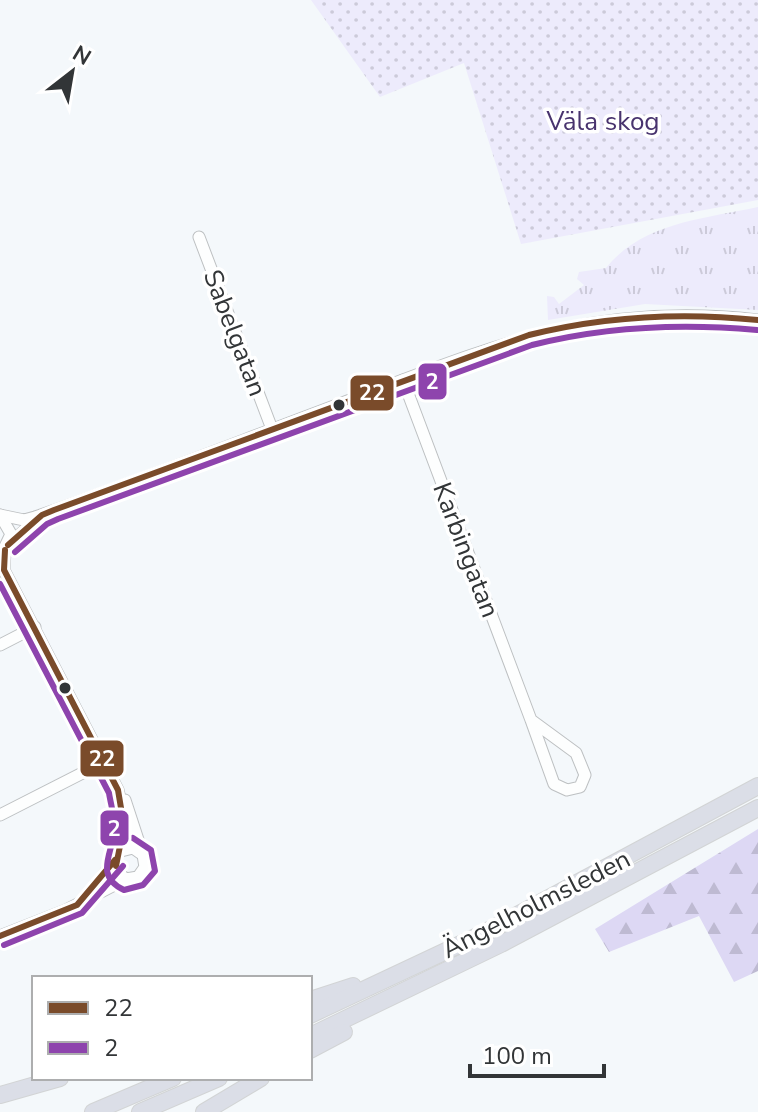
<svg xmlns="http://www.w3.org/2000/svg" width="758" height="1112" font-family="'Nunito Sans',sans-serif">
	<defs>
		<pattern id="grass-tufts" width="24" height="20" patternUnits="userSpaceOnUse" patternTransform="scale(2)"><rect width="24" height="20" fill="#edebfc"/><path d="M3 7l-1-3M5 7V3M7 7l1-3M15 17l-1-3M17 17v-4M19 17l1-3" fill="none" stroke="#cccad9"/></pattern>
		<pattern id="forest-firs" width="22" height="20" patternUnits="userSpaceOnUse" patternTransform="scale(2)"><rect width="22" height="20" fill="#ddd8f4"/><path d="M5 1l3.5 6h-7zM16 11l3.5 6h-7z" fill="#bebad2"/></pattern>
		<pattern id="park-dots" width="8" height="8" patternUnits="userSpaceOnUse" patternTransform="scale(2)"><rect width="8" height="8" fill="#edebfc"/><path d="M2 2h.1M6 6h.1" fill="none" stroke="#cccad9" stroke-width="1.8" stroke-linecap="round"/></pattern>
	</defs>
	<rect width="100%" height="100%" fill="#f4f8fb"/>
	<path fill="url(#grass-tufts)" d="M758,207V310L645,304L548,320L547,296L554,297L559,304L584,285L577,279L579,272L606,268C643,222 704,219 758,207Z"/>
	<polygon fill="url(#forest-firs)" points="758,829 758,971 734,982 699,916 609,952 595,929"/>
	<polygon fill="url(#park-dots)" points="311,0 758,0 758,200 521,244 464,63 380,97"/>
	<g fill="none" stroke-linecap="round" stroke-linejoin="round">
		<g stroke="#bdc0c2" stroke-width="13">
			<g id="minor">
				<polyline points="199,237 272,429"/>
				<polyline points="403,380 531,720 576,753 585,775 580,787 567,790 554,784 531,720"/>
				<path d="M0,515L24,520L35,517C138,482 240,441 342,403C491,347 593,301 758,320"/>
				<polyline points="0,515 11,534 1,555"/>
				<polyline points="8,545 39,518"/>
				<path d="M5,550L4,570L118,790C125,821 129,832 115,860L117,872L126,879L138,877L145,867L143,855L133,848L121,851"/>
				<polyline points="0,645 35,627"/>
				<polyline points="125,800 143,855"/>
				<polyline points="0,815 106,761"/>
				<polyline points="85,899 115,860"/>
				<polyline points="0,936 66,910 126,879"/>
			</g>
		</g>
		<g stroke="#d2d4d5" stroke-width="18">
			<g id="highway">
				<polyline points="310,1000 353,986"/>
				<polyline points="310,1015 480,935 758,786"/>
				<polyline points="310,1036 501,944 758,808"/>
				<polyline points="310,1050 344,1032"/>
				<polyline points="0,1095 60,1078"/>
				<polyline points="93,1112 173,1078"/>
				<polyline points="140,1112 219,1078"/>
				<polyline points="204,1112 261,1078"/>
			</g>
		</g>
		<use href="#minor" stroke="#fdfefe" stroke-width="11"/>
		<use href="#highway" stroke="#dbdee7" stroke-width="16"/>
		<g stroke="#fff" stroke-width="12">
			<g id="bus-1">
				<path d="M8,545L42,515L54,510L529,335C605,316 680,312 758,320"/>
				<polyline points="5,550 4,570 118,790 124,826 116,866"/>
				<polyline points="0,936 77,905 115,860"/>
			</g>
		</g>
		<g stroke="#fff" stroke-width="12">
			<g id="bus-2">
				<path d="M15,552L47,524L58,519L532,345C607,326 680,323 757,330"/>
				<path d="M0,584L109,793C111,806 116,820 114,833C111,856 95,876 124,890L143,885L155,871L151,850L133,838"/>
				<polyline points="4,945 82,913 123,866"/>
			</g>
		</g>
		<use href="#bus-1" stroke="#7a4b2a" stroke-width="6"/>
		<use href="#bus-2" stroke="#8e44ad" stroke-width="6"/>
	</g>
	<g fill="#323537" stroke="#fff" stroke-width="3">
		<circle cx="339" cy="405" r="7"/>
		<circle cx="65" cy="688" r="7"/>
	</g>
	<g text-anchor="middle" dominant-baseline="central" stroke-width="7" stroke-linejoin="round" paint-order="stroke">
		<g font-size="26" fill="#48336e" stroke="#fff">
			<text x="603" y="121">Väla skog</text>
		</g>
		<g font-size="26" fill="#323537" stroke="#fff">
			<text transform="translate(235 333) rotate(69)">Sabelgatan</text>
			<text transform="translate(466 550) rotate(69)">Karbingatan</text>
			<text transform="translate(536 904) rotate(-27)">Ängelholmsleden</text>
		</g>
	</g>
	<g stroke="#fff" stroke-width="3">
		<rect x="417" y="362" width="31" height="39" rx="8" fill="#8e44ad"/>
		<rect x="349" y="374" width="46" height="38" rx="8" fill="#7a4b2a"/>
		<rect x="79" y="739" width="46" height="39" rx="8" fill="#7a4b2a"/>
		<rect x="99" y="809" width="31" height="38" rx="8" fill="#8e44ad"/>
	</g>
	<g font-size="22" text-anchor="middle" font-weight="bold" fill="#fff">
		<text x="432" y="389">2</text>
		<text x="372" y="400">22</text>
		<text x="102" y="766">22</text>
		<text x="114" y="836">2</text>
	</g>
	<rect x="32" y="976" width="280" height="104" fill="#ffffff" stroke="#adaeaf" stroke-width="2"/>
	<rect x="48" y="1002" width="40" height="12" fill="#7a4b2a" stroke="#adaeaf" stroke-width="2"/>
	<text x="104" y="1016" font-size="24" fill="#323537">22</text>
	<rect x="48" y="1042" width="40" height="12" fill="#8e44ad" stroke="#adaeaf" stroke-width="2"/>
	<text x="104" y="1056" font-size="24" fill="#323537">2</text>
	<g transform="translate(72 72) rotate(31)" stroke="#ffffff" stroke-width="6" paint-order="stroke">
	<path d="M0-6L14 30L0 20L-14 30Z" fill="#323537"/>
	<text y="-12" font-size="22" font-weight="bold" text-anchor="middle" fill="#323537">N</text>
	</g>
	<path d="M470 1064v12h134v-12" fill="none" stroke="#323537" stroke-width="4"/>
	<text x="482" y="1064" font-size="24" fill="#323537" stroke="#ffffff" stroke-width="6" paint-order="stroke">100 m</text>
</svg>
